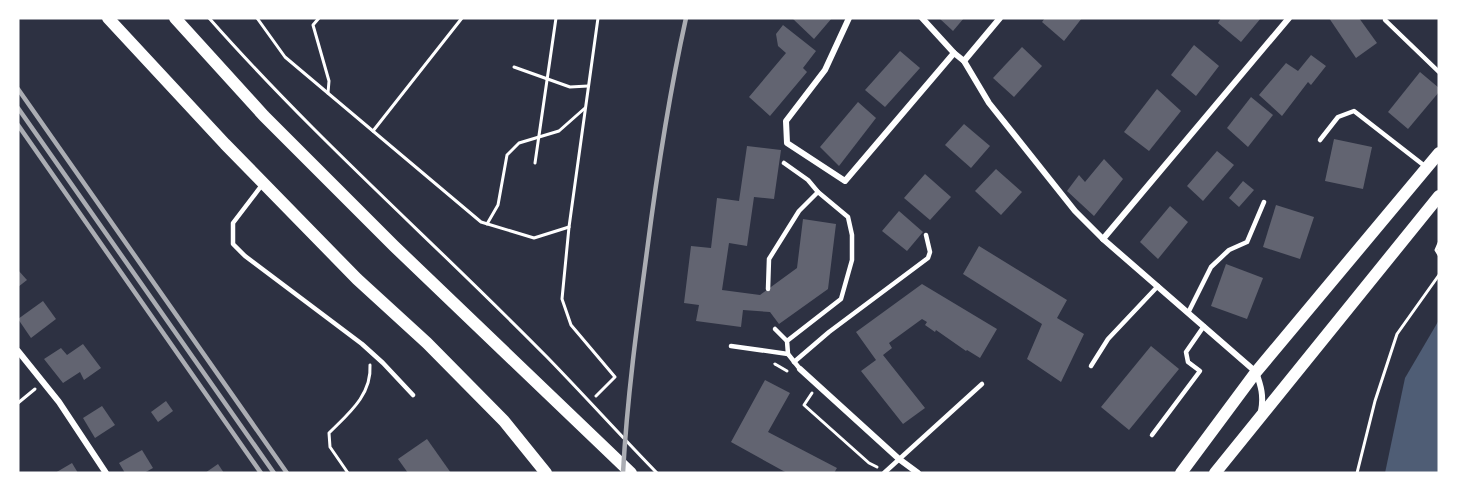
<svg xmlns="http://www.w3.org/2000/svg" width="1457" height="491" font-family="'Nunito Sans',sans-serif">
	<rect width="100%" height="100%" fill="#2d3142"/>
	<polygon fill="#4f5d75" points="1439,320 1439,473 1385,473 1405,378"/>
	<g fill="#626471">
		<polygon points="792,18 832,18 814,39"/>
		<polygon points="939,18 964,18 953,31"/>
		<polygon points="1045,18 1082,18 1064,41 1042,22"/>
		<polygon points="1221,18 1261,18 1241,42 1218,23"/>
		<polygon points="1329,18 1359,18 1377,43 1356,58"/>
		<polygon points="783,25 816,51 803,68 807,72 770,116 749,97 786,53 778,46 776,34"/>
		<polygon points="1194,45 1219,66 1196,96 1171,75"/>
		<polygon points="1022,47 1042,66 1014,97 993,78"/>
		<polygon points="900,51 920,68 885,107 865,90"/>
		<polygon points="1311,55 1326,66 1311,85 1308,82 1282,116 1259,95 1286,63 1298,71"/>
		<polygon points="1420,72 1439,88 1439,92 1408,129 1388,112"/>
		<polygon points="1157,89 1181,111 1149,151 1124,132"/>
		<polygon points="1251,97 1273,115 1248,147 1227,128"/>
		<polygon points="858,102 876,118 839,166 820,147"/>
		<polygon points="964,124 990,146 971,168 945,145"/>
		<polygon points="1334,139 1372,147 1363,189 1325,181"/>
		<polygon points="747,146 781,150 774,199 754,197 747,246 729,243 722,290 760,295 797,268 803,219 836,224 828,289 779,324 770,312 743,310 741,327 696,321 699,305 684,303 691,246 711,248 717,198 739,201"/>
		<polygon points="1217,151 1234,165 1203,201 1187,186"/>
		<polygon points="1104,159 1123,179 1094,216 1067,191 1079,175 1085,182"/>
		<polygon points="996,169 1022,192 1001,215 975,191"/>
		<polygon points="925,174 951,197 930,220 904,198"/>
		<polygon points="1243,181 1254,190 1239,207 1229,198"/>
		<polygon points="1276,205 1314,217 1300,259 1263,247"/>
		<polygon points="1170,206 1188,222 1158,259 1140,242"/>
		<polygon points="899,211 923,232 907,251 882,231"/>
		<polygon points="979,246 1067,300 1057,318 1084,334 1061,382 1027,359 1042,324 963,274"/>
		<polygon points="1226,264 1263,278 1247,319 1211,306"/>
		<polygon points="18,270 27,280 18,287"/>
		<polygon points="922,284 997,329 980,358 967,350 966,351 936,330 935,332 925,325 927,322 922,319 889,343 892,348 883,355 925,408 903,424 861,371 876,360 856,332"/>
		<polygon points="43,301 56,319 31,338 18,319"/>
		<polygon points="83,344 101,368 84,380 80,372 63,383 44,359 61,348 67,355"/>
		<polygon points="1151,346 1179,369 1129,430 1101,407"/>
		<polygon points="765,380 790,393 768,432 837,468 834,473 787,473 731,442"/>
		<polygon points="166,401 173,411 158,422 151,412"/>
		<polygon points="102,406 115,425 95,438 83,418"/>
		<polygon points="427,439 451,473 408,473 398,459"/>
		<polygon points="142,450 153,468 144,473 125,473 119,463"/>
		<polygon points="72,463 78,473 55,473"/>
		<polygon points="218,464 224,473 205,473"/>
	</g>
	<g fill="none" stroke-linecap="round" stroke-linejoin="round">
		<g stroke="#fff" stroke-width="3">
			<path d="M209,18C315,138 435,243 547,357C584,395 620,435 657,473"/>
			<polyline points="257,18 285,57 481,222 534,238 569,227"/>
			<polyline points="319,18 313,25 329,81 328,93"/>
			<polyline points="514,67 570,87 588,86"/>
			<polyline points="373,131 462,18"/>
			<polyline points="535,163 556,18"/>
			<polyline points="487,224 498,205 507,155 519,143 559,131 585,108"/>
			<polyline points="1439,243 1436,250 1439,255"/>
			<polyline points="775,364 787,371"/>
			<polyline points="812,393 804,405 869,463 877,467"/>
			<polyline points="596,396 615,377 571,325 562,299 569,227 598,18"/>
			<polyline points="18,403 35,389"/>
			<path d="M348,473L330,447L329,433C348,414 372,395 370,365"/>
			<polyline points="1357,473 1375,401 1397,334 1439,275"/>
		</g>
		<g stroke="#fff" stroke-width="4.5">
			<polyline points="1385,20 1439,72"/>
			<polyline points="1320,140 1338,117 1354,111 1426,167"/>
			<polyline points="784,163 808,180 818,192 848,217 852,235 852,260 841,299 787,341 788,354 800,369"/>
			<polyline points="262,185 233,223 233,244 245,256 362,344 383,363 413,395"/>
			<polyline points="768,289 769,259 799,211 818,192"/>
			<polyline points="1188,313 1211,267 1229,250 1247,242 1264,202"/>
			<polyline points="775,329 787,341"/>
			<polyline points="731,346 788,354"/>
			<polyline points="794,362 829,332 928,258 930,252 926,235"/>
			<polyline points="1091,366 1108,339 1158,286"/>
			<polyline points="1152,435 1200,371 1188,362 1186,352 1204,326"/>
			<polyline points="884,473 982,384"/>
		</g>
		<g stroke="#fff" stroke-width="6">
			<polyline points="849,18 825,70 786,121 787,143 845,181 954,53"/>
			<path d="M922,18L954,53L964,61L989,103L1075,211L1103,239L1256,372C1261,386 1264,396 1261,411"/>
			<polyline points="964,61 1000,18"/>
			<polyline points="1103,239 1289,18"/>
			<polyline points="18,351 59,402 106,473"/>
			<polyline points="800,369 899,459 918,473"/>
		</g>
		<g stroke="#fff" stroke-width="12">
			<polyline points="108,18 225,144 357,279 427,343 504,421 546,473"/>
			<polyline points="175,18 264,116 394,246 631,473"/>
			<polyline points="1181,473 1256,372 1439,153"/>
			<polyline points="1215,473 1439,196"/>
		</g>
		<g stroke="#abadb3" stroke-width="4.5">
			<polyline points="18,89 287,473"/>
			<polyline points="18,108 274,473"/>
			<polyline points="18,125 261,473"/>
			<path d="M623,473C627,399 637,325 647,251C657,173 669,95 686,18"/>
		</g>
	</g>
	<rect width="1457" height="491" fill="none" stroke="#ffffff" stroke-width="39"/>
</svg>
